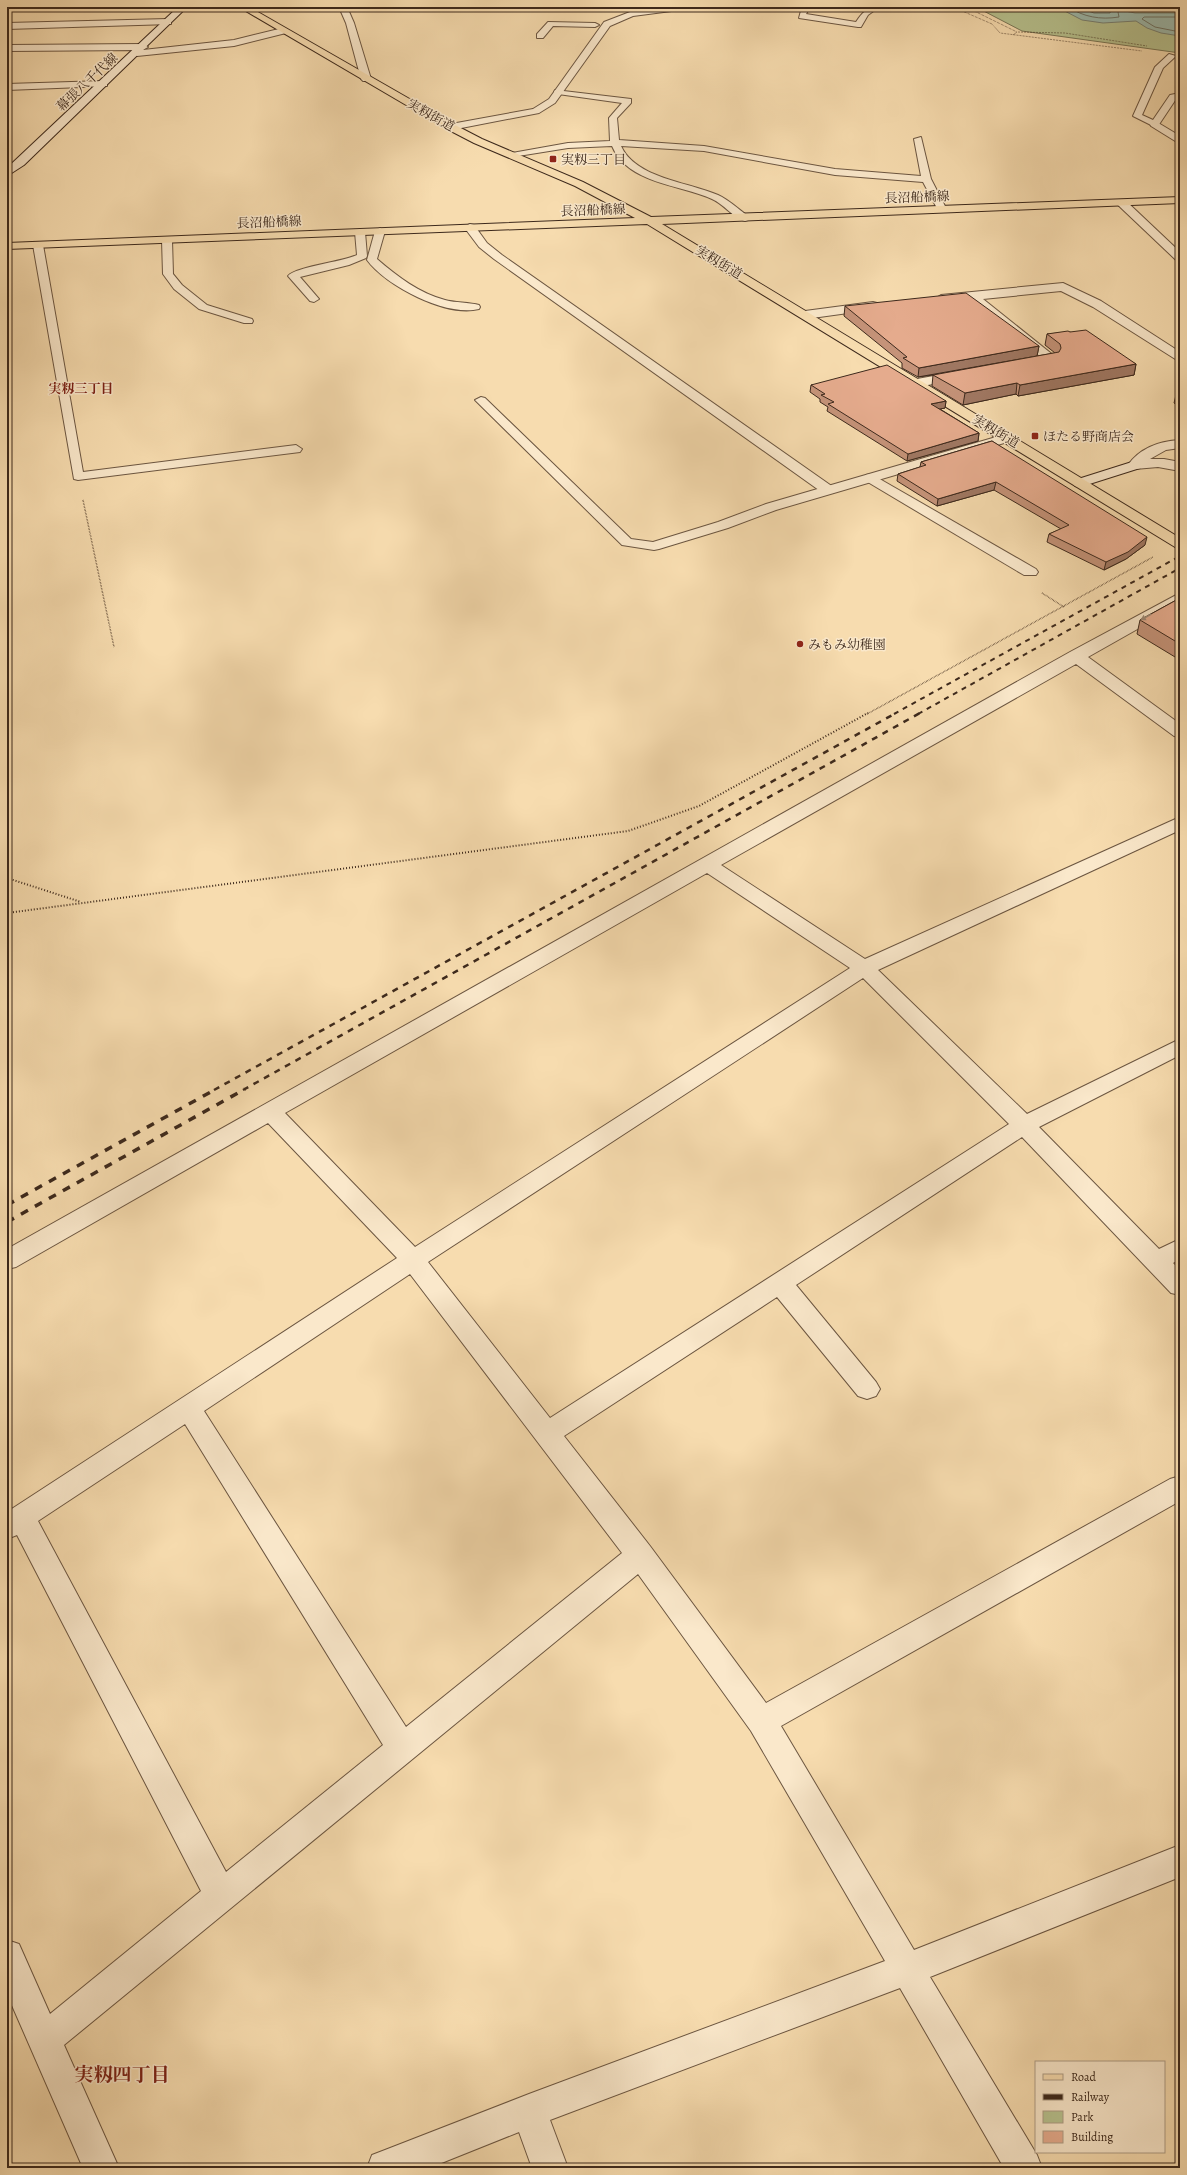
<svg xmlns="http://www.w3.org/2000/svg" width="1187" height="2175" font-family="Alegreya,'Noto Serif JP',serif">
	<rect width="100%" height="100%" fill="#f7dcaf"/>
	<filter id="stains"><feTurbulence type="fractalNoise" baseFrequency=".005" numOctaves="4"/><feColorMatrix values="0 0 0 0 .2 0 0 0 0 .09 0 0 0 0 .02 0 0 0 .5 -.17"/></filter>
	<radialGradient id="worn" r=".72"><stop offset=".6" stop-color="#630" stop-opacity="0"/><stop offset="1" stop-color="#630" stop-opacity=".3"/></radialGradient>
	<polygon fill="#b7c28f" stroke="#7a7656" points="976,7 1180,7 1180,53 1022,31"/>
	<polygon fill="#9dbbae" stroke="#778174" points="1057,7 1121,7 1120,10 1135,13 1180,13 1180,36 1161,33 1147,28 1136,21 1103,23 1082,20"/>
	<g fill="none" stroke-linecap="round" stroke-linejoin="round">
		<g stroke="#6d7265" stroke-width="1">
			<path d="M1068,7C1084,17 1100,20 1119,17L1117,7"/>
			<polyline points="1077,7 1094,13 1110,13 1111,7"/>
			<polyline points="1180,17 1144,17 1142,19 1155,27 1180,32"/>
		</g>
		<g stroke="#6c5641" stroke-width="2">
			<g id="lane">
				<path d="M802,7H810L806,14L856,22C862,13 867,7 879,7L868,15L861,27H858L799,18Z"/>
				<polygon points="548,22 595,23 599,25 595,27 553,26 543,38 537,38 537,34"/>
				<polygon points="1169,54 1176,56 1163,68 1142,115 1153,120 1170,95 1180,93 1180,99 1176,99 1158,126 1155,127 1133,116 1155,67"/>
				<path d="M555,90L631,99V103L617,118L619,140L704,146L835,169L921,176L914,139L921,137L931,179L947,210L945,212H939L923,182L835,175L704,151L621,146C635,178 688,182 718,195C729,200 738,209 748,216V220L745,221C733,218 724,204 712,199C679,184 628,184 612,146L568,148L512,157V153L568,143L610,141L609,118L622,103L558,94L554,92Z"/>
				<path d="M380,228L385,231L377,259C398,277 419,293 445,300C456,303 468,302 479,305L480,307L479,309C446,317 386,286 367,260L375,231Z"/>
				<path d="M360,229L365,232L367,256L366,258L349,265L300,277L319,299L314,302L310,301L288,276C295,267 342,262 357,255L355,232Z"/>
				<polygon points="167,237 172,240 173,274 182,285 207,305 252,319 253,321 252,323 244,323 199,309 174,289 163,274 162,240"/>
				<polygon points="38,242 43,245 83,472 296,445 302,449 300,452 78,480 74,479 33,245"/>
				<polygon points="481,397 485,398 631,539 653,542 718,522 766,504 1003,435 1007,434 1013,438 1011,441 776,510 728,528 659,549 654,550 622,545 477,402 475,400"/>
			</g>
		</g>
		<g stroke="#6c5641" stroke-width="2">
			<g id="street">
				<polygon points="339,7 347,7 354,23 371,79 369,81 363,81 361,79 346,23"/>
				<polygon points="662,7 683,7 679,10 633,16 610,26 555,103 539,113 451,130 446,127 451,124 533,109 549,99 604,22 630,12"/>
				<polygon points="168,19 171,20 171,24 7,29 7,23"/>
				<polygon points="283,28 286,29 286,33 234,46 137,56 132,53 134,51 142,50 7,51 7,45 143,44 148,47 143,50 234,40"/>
				<polygon points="104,81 107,82 107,86 7,90 7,84"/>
				<polygon points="1155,121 1180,136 1180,144 1151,126 1150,124"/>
				<polygon points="1122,200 1126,201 1180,252 1180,262 1176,260 1118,205 1117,203"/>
				<polygon points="470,224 474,225 487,243 502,255 833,487 835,490 833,493 823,493 494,259 479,247 464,227"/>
				<path d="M1063,283L1101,301L1180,352V362L1093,307L1061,291L983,299L1058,359C1054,366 1032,368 1024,366L1023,363L1024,360L1041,357L969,301L941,303L935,299L941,295Z"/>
				<polygon points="873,302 877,303 879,306 877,309 805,319 799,315 805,311"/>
				<polygon points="961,371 966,372 968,375 966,378 917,387 910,383 917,379"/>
				<path d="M1180,440V448L1166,450L1150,459H1164L1180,462V471L1158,467L1135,469L1128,465C1140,448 1160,441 1180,440Z"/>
				<polygon points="871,474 1036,569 1038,572 1036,575 1024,575 866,481 864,478 866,475"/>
				<path d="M1180,593V605L1088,657L1180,724V737L1174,736L1076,664L721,865L865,959L1180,817V830L878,970L1027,1114L1180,1039V1055L1039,1127L1159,1249L1180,1239V1259L1173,1263L1180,1270V1295L1171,1293L1022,1137L796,1285L876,1382L880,1389L876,1396L867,1399L858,1396L777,1297L564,1436L650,1546L766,1703L1170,1479L1180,1476V1501L781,1726L914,1950L1180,1845V1877L930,1977L1037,2155L1042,2168H1004L900,1988L550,2120L568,2168H532L519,2132L429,2168H367L372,2155L385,2150L529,2094L885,1961L751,1731L638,1574L64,2045L119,2168H83L7,1994V1940L19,1944L50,2014L201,1891L17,1535L7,1539V1512L397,1258L268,1123L16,1267L7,1269V1249L1070,652ZM707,873L850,968L415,1247L285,1113ZM863,978L1009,1124L550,1418L428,1262ZM410,1274L622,1553L406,1727L204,1411ZM185,1424L383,1745L226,1872L38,1521Z"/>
			</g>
		</g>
		<g stroke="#3d291c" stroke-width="2">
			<g id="secondary">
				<polygon points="178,7 187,7 24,165 7,176 7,168"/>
				<polygon points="1135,461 1140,462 1142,465 1140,468 1080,487 1075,486 1073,483 1075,480"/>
			</g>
		</g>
		<g stroke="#3d291c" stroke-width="2">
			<polygon id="primary" points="239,7 249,7 455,125 482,139 583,182 651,217 1180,197 1180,203 662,224 1180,538 1180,549 1175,547 647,224 7,249 7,243 635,218 575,186 474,143 447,129"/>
		</g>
		<g stroke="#3d291c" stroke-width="1" stroke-dasharray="0.5 1" stroke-linecap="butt">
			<polyline points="953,7 992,24 1000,33 1142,51"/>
			<polyline points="966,7 1017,32"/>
			<polyline points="1013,35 1017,32 1065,33 1147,46"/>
		</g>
		<g stroke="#3d291c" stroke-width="1.5" stroke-dasharray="0.5 1" stroke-linecap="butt">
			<polyline points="83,500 114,647"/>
			<polyline points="1042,593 1064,607"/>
			<polyline points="867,714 1153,557"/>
		</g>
		<g stroke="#3d291c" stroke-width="2" stroke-dasharray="1 2" stroke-linecap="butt">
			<polyline points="7,878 81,902"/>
			<polyline points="7,913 628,831 699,806 868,713"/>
		</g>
		<use href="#lane" fill="#fae8cb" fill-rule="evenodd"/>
		<use href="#street" fill="#fae8cb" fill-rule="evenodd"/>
		<use href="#secondary" fill="#fae8cb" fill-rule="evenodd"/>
		<use href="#primary" fill="#f7dcaf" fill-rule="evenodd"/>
		<g stroke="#3d291c" stroke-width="2" stroke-dasharray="5 5" stroke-linecap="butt">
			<polyline points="894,714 1180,556"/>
			<polyline points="918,714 1180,568"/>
		</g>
		<g stroke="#3d291c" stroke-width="2.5" stroke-dasharray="6 6" stroke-linecap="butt">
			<polyline points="214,1090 896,713"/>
			<polyline points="243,1090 920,713"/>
		</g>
		<g stroke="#3d291c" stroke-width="3.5" stroke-dasharray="8 8" stroke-linecap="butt">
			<polyline points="7,1205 216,1089"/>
			<polyline points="7,1222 245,1089"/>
		</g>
	</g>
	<g fill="#c59379" stroke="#3d291c">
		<polygon points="845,306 1039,346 1037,356 1055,353 1045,345 1047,334 1070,332 1136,364 1134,375 1018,396 1016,394 963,405 932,386 933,375 918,377 902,368 902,363 844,316"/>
		<polygon points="1179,383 1180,383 1180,407 1174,403"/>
		<polygon points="811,385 946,401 945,408 940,409 979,433 978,441 907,461 827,411 828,407 820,402 820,399 810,392"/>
		<polygon points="992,441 1145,545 1126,559 1104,570 1047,542 1049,534 1061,529 994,490 937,506 897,481 898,474 920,467 921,462"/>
		<polygon points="1180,598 1180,660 1137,634 1140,620"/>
	</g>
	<g fill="#a07863" stroke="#3d291c">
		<polygon points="1039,346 1037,356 918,377 919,368"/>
		<polygon points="1136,364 1134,375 1018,396 1020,385"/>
		<polygon points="1017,383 1016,394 963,405 965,393"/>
		<polygon points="946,401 945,408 930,411 931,404"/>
		<polygon points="979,433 978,441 907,461 908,454"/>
		<polygon points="996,482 994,490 937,506 938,499"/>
		<polygon points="1147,537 1145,545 1126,559 1104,570 1106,562"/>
	</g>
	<g fill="#e5ab8d" stroke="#3d291c">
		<polygon points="966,293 1039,346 919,368 903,358 907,357 845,306"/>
		<polygon points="1086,330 1136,364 1020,385 1017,383 965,393 933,375 1059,352 1061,348 1060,344 1047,334 1068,331 1070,332"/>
		<polygon points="887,365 946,401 931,404 979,433 908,454 828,404 834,402 821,395 825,394 811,385"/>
		<polygon points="992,441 1147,537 1128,552 1106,562 1049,534 1069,525 996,482 938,499 898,474 926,465 921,462"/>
		<polygon points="1180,598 1180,644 1140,620"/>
	</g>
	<defs><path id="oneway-solid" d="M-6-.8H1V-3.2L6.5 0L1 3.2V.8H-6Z"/></defs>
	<use fill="#9c8874" href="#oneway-solid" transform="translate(1146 617) rotate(151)"/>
	<g fill="#8f2418" stroke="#fae8cb" stroke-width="1.5">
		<rect x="549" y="155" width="8" height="8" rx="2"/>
		<rect x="1031" y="432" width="8" height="8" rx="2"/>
		<circle cx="800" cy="644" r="4"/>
	</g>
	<g text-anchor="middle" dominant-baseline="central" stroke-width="3" stroke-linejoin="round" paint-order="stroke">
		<g font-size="13" fill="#3d291c" stroke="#fae8cb">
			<text transform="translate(87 82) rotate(-43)">幕張八千代線</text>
			<text transform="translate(431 115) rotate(29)">実籾街道</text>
			<text transform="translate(917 197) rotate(-2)">長沼船橋線</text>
			<text transform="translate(593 210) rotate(-2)">長沼船橋線</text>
			<text transform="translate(269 222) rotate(-2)">長沼船橋線</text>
			<text transform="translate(719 262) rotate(31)">実籾街道</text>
			<text transform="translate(996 431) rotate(31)">実籾街道</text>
		</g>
		<g font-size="13" fill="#3d291c" stroke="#fae8cb" text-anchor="start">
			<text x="561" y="159">実籾三丁目</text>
			<text x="1043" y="436">ほたる野商店会</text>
			<text x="808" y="644">みもみ幼稚園</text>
		</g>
		<g font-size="13" font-weight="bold" fill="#7a1f14" stroke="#fae8cb">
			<text x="81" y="388">実籾三丁目</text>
		</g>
		<g font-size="19" font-weight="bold" fill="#7a1f14" stroke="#fae8cb">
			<text x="122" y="2075">実籾四丁目</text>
		</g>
	</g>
	<rect width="1187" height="2175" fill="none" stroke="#f7dcaf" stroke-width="24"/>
	<rect x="8" y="8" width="1171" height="2159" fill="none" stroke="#3d291c" stroke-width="2"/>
	<rect x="12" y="12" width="1163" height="2151" fill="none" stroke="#3d291c"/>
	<rect x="1035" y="2061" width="130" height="92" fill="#fae8cb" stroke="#ae9c85"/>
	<rect x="1043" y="2074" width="20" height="6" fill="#f7dcaf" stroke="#ae9c85"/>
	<text x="1071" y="2081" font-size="12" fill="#3d291c">Road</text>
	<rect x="1043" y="2094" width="20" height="6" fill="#3d291c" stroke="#ae9c85"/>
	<text x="1071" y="2101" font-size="12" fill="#3d291c">Railway</text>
	<rect x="1043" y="2111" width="20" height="12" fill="#b7c28f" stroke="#ae9c85"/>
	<text x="1071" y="2121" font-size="12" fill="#3d291c">Park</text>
	<rect x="1043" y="2131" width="20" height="12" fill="#e5ab8d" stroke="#ae9c85"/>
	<text x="1071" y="2141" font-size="12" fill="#3d291c">Building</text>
	<rect width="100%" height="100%" filter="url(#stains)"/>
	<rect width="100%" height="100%" fill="url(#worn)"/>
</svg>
